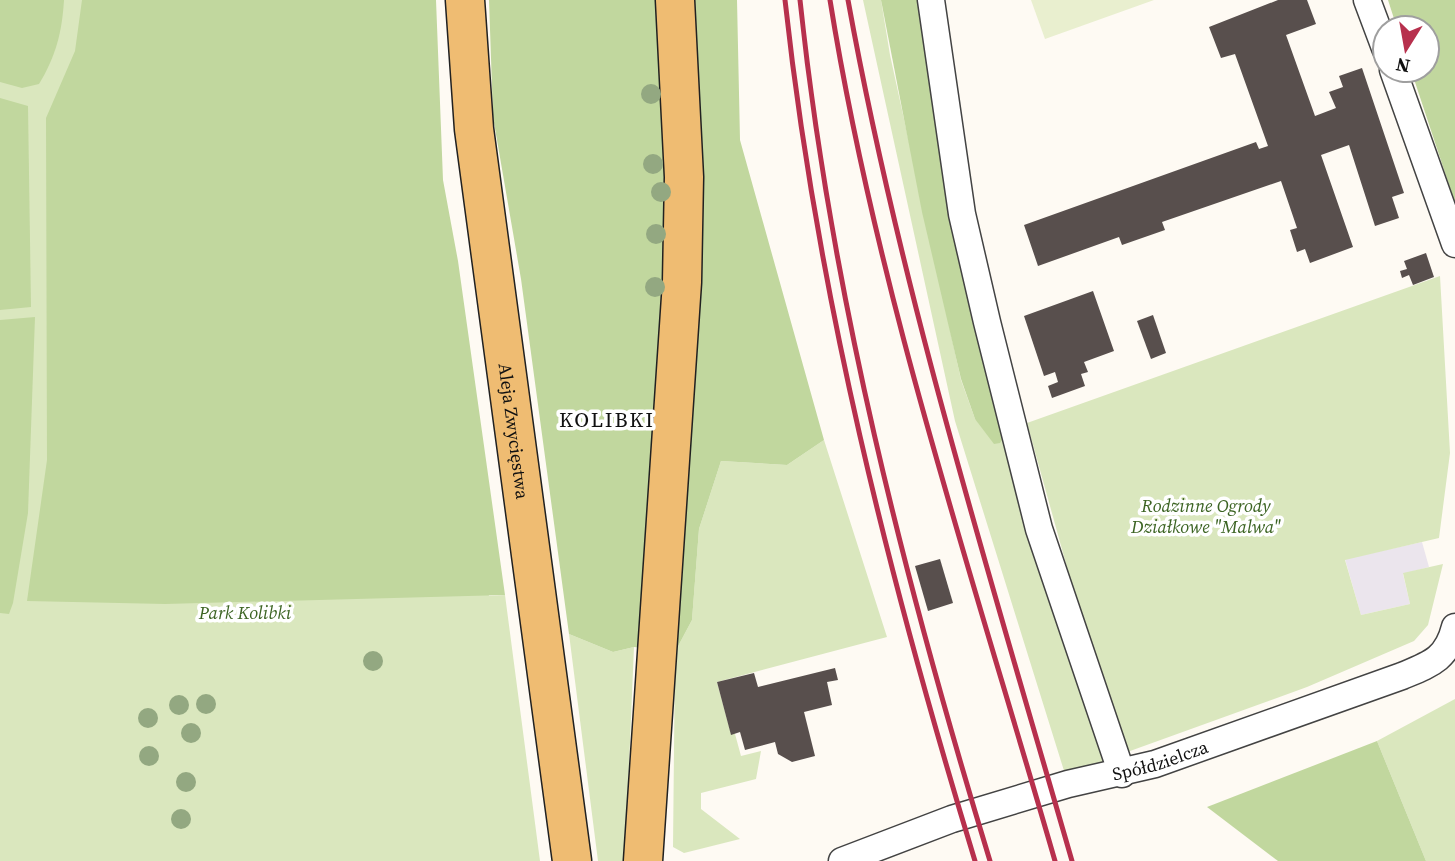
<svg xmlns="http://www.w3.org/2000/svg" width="1455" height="861" font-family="'Source Serif 4',serif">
	<rect width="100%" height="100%" fill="#fefaf3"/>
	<polygon fill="#ebe5ed" points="1422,542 1429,567 1403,574 1410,604 1361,615 1345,559"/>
	<g fill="#dae7be">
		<polygon points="0,0 426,0 429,169 489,596 505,595 540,861 0,861"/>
		<polygon points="863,0 881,0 890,55 961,380 975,419 1004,437 1113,758 1065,774 955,421"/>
		<polygon points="1440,276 1450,453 1439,538 1345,560 1361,615 1410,604 1403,573 1443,564 1428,625 1414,641 1307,687 1119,755 1027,423"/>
		<polygon points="824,440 887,637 717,682 731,734 735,734 741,756 761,751 756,779 701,793 701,809 740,839 684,853 673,847 675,652 692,620 699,529 721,461 787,465"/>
		<polygon points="569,634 613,652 634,647 625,861 598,861"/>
		<polygon points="1455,699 1455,861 1426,861 1377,741"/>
	</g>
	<g fill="#c1d79e">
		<path d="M0,0H64C62,32 56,56 39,84L22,88L0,82Z"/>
		<polygon points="82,0 436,0 443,180 458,261 505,595 165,604 27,601 47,460 46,118 75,51"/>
		<polygon points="489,0 737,0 740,140 824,440 787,465 721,461 699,529 692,620 675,652 634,647 613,652 569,634 521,279 493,117"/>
		<polygon points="881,0 924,0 1004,437 1000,443 994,444 975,419 961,379 922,212"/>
		<polygon points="1388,0 1455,0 1455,203 1411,70 1427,70 1427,28 1397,28"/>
		<polygon points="0,98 28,106 31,307 0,310"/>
		<polygon points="35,317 28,513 13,603 9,614 0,613 0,320"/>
		<polygon points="1377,741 1426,861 1278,861 1207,807"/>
	</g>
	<polygon fill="#e9efcf" points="1031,0 1154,0 1045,39"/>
	<g fill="#584f4d">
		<polygon points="1278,0 1307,0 1316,24 1286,35 1315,116 1336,108 1329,92 1343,87 1339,76 1362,68 1404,193 1392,197 1399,218 1375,226 1349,145 1321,155 1353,247 1310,263 1305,249 1297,252 1290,230 1297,228 1281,181 1162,222 1165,230 1122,245 1119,237 1038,266 1024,225 1256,142 1259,149 1268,146 1235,54 1221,58 1209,27"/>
		<polygon points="1426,253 1434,277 1413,285 1409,275 1402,278 1400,271 1407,269 1404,261"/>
		<polygon points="1093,291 1114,351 1084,362 1088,372 1081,374 1085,386 1052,398 1048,386 1058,382 1055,372 1044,376 1024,316"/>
		<polygon points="1153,315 1166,353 1151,359 1137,321"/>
		<polygon points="940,559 953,603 928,611 915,566"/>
		<polygon points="835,668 838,680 827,682 832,705 804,712 815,756 792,762 778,754 775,742 745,750 740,732 731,735 717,682 754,673 758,687"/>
	</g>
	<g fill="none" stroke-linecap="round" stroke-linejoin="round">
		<g stroke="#434343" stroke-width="29">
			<g id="street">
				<polyline points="931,0 962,214 987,322 1039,529 1122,774"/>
				<polyline points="1367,0 1385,48"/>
				<polyline points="1393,70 1455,244"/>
				<path id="s1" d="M842,861L952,819L1068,784L1155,764L1402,676C1431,664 1447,659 1455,627"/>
			</g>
		</g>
		<g stroke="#212121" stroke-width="41">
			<g id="primary">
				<path id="s2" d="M465,0L474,129L572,861"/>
				<polyline points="643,861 682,282 684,177 675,0"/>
			</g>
		</g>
		<use href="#street" stroke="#fff" stroke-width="26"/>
		<use href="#primary" stroke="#efbc72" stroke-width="38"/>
		<g stroke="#b7304d" stroke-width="5">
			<path d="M785,0C817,294 889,579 975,861"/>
			<path d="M800,0C831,294 904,579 990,861"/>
			<path d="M830,0C877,293 973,577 1055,861"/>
			<path d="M848,0C901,292 990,576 1072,861"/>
		</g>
	</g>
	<g fill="#93a881">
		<circle cx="651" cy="94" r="10"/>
		<circle cx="653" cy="164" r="10"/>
		<circle cx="661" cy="192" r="10"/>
		<circle cx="656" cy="234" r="10"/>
		<circle cx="655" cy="287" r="10"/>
		<circle cx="373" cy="661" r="10"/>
		<circle cx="206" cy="704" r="10"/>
		<circle cx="179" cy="705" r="10"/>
		<circle cx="148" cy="718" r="10"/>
		<circle cx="191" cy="733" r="10"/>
		<circle cx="149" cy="756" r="10"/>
		<circle cx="186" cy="782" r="10"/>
		<circle cx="181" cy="819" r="10"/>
	</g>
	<g text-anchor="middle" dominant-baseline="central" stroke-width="7" stroke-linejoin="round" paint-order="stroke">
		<g font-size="18" fill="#101010" stroke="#fff">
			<text stroke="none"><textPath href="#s2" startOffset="434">Aleja Zwycięstwa</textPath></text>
			<text stroke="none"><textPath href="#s1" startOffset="334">Spółdzielcza</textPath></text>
		</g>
		<g font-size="18" font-style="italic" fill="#3c6423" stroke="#fff">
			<text x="1206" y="505">Rodzinne Ogrody<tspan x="1206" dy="21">Działkowe "Malwa"</tspan></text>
			<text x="245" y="612">Park Kolibki</text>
		</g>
		<g font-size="21" letter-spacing="2" fill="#101010" stroke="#fff">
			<text x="607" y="419">KOLIBKI</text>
		</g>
	</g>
	<g transform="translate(1406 49) rotate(191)"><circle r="33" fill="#ffffff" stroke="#9f9f9f" stroke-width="2"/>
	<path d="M0-5L12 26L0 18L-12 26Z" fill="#b7304d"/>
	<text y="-10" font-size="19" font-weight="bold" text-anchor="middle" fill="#101010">N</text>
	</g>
</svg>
